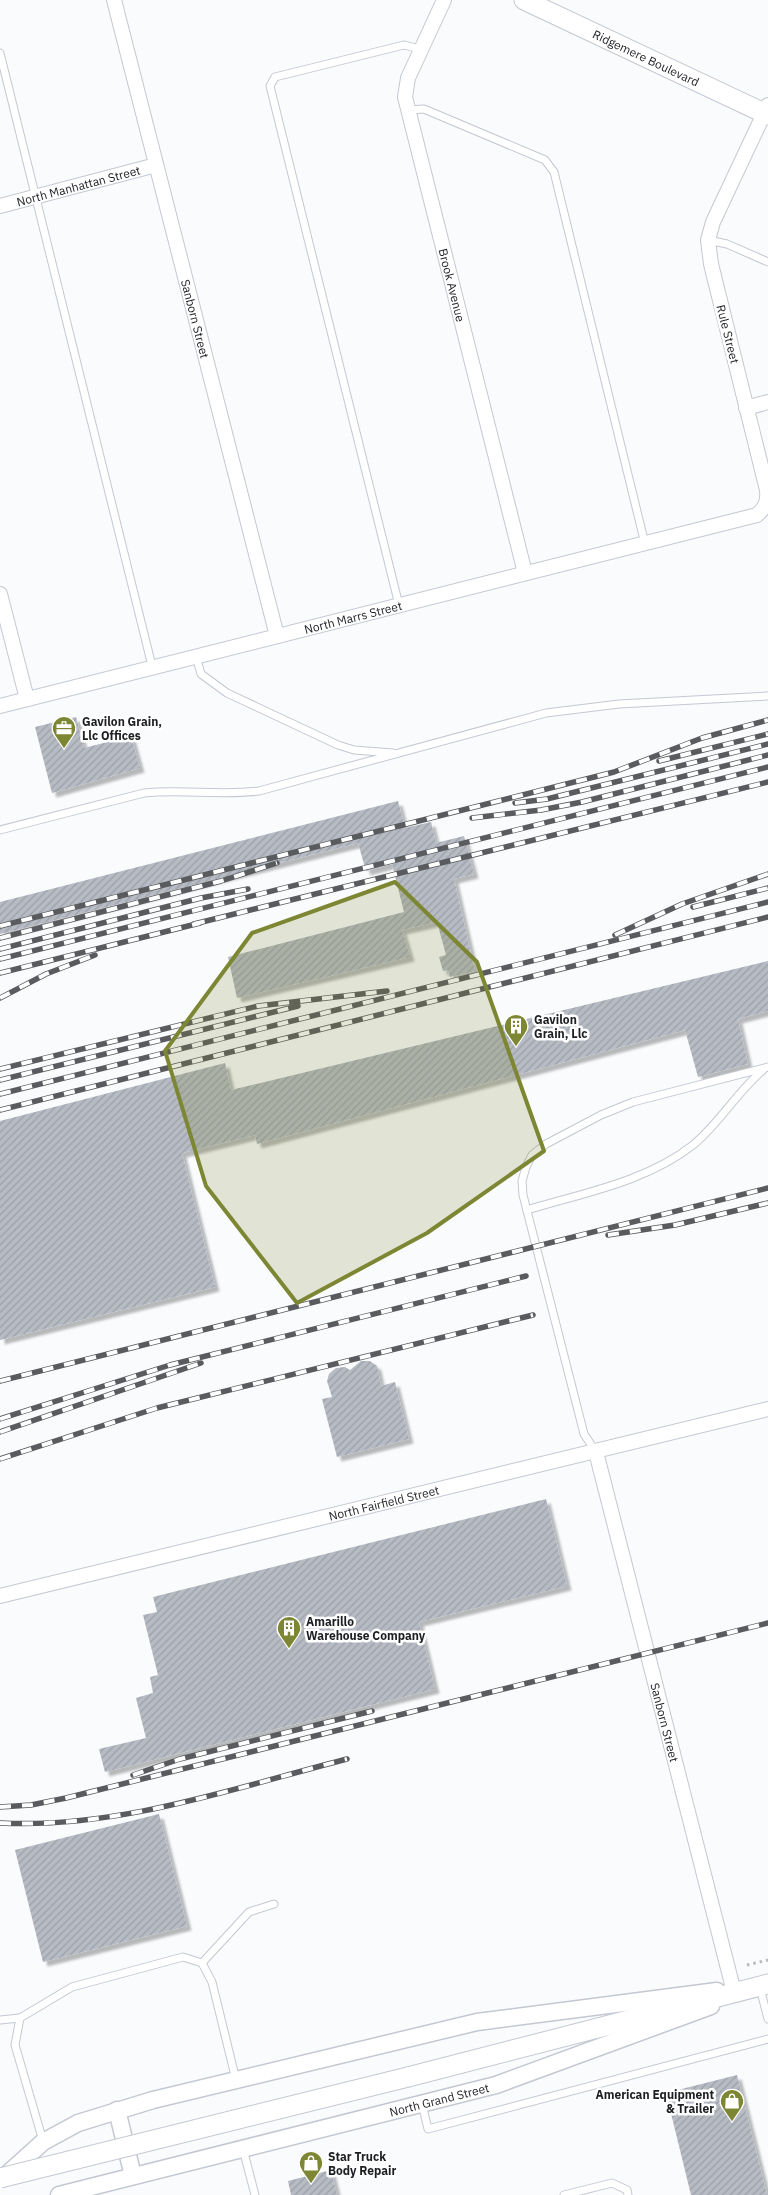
<svg xmlns="http://www.w3.org/2000/svg" width="768" height="2195" font-family="'IBM Plex Sans',sans-serif">
	<defs>
		<pattern id="building-hatch" width="6" height="6" patternUnits="userSpaceOnUse" patternTransform="scale(1.25)"><rect width="6" height="6" fill="#b6bbc4"/><path d="M-1 1l2-2M0 6l6-6M5 7l2-2" fill="none" stroke="#9ca0a8"/></pattern>
		<filter id="shadow"><feDropShadow dx="4.5" dy="4.5" stdDeviation="1" flood-color="#0004"/></filter>
	</defs>
	<rect width="100%" height="100%" fill="#fafbfd"/>
	<g fill="url(#building-hatch)" filter="url(#shadow)">
		<polygon points="76,717 84,748 131,736 140,768 52,793 35,727"/>
		<polygon points="398,801 405,828 431,822 436,843 464,836 474,874 454,879 475,971 450,977 448,970 443,971 439,957 446,955 437,922 402,930 410,957 237,998 228,957 404,912 392,864 366,871 358,843 0,934 0,902"/>
		<polygon points="768,961 768,1011 738,1019 748,1064 698,1077 685,1030 257,1144 255,1135 182,1153 215,1287 0,1340 0,1121 225,1063 231,1090"/>
		<polygon points="361,1361 370,1361 377,1366 381,1386 395,1382 409,1439 337,1457 322,1399 332,1397 327,1381 329,1374 336,1368 345,1367 350,1370"/>
		<polygon points="546,1499 567,1586 419,1622 435,1689 105,1772 99,1749 146,1738 136,1698 153,1693 150,1677 158,1675 143,1615 157,1612 153,1597"/>
		<polygon points="159,1814 187,1926 43,1962 15,1850"/>
		<polygon points="737,2075 767,2195 691,2195 666,2093"/>
		<polygon points="331,2170 337,2195 291,2195 288,2181"/>
	</g>
	<g fill="none" stroke-linecap="round" stroke-linejoin="round">
		<g stroke="#c3c8d2" stroke-width="9">
			<g id="service">
				<polyline points="0,53 152,666"/>
				<polyline points="408,110 424,109 545,160 554,172 645,544"/>
				<polyline points="708,240 727,244 768,262"/>
				<polyline points="399,605 270,86 275,77 404,45 420,49"/>
				<polyline points="196,656 201,674 227,693 338,745 354,750 393,753"/>
				<path d="M0,830L144,793C183,789 220,796 259,791L546,713L619,704L768,696"/>
				<path d="M527,1210C583,1193 646,1182 693,1145C718,1125 737,1092 763,1070"/>
				<polyline points="596,1452 584,1434 523,1195 522,1181 526,1167 532,1155 546,1144 601,1115 633,1102 768,1067"/>
				<polyline points="202,1963 249,1912 274,1904"/>
				<polyline points="760,1988 768,2019"/>
				<polyline points="0,2020 20,2018"/>
				<polyline points="422,2104 428,2129 768,2039"/>
				<polyline points="43,2141 15,2045 20,2018 72,1987 183,1957 202,1963 212,1982 236,2080"/>
				<polyline points="243,2149 255,2195"/>
				<polyline points="564,2195 612,2183 627,2190 628,2195"/>
			</g>
		</g>
		<g stroke="#c3c8d2" stroke-width="16">
			<g id="minor">
				<path id="s1" d="M114,0L277,636"/>
				<path id="s2" d="M444,0L408,78L405,97L525,573"/>
				<path id="s3" d="M0,206L156,165"/>
				<polyline points="746,408 768,402"/>
				<polyline points="0,594 27,699"/>
				<path id="s4" d="M0,706L757,515C766,507 768,501 767,490L711,264L708,240L713,222L768,105"/>
				<path id="s5" d="M596,1452L734,1992"/>
				<path id="s6" d="M0,1596L768,1409"/>
			</g>
		</g>
		<g stroke="#c3c8d2" stroke-width="19">
			<g id="tertiary">
				<polyline points="117,2110 133,2176"/>
				<polyline points="3,2178 43,2142 78,2123 153,2100 477,2022 717,1991"/>
				<path id="s7" d="M59,2195L496,2085L711,2006"/>
			</g>
		</g>
		<g stroke="#c3c8d2" stroke-width="21">
			<g id="secondary">
				<path id="s8" d="M524,0L768,115"/>
				<polyline points="408,2077 768,1984"/>
			</g>
		</g>
		<polyline stroke="#b7b9bb" stroke-width="3" stroke-dasharray="2.5 4" stroke-linecap="butt" points="747,1965 768,1960"/>
		<use href="#service" stroke="#fff" stroke-width="7"/>
		<use href="#minor" stroke="#fff" stroke-width="14"/>
		<use href="#tertiary" stroke="#fff" stroke-width="16"/>
		<use href="#secondary" stroke="#fff" stroke-width="19"/>
		<g stroke="#595b5f" stroke-width="5.5">
			<g id="rail">
				<polyline points="659,761 768,734"/>
				<polyline points="515,803 547,799 768,744"/>
				<polyline points="472,818 541,810 582,802 768,755"/>
				<polyline points="693,907 768,888"/>
				<polyline points="194,924 768,782"/>
				<polyline points="0,926 614,772 702,738 768,720"/>
				<polyline points="615,935 682,904 768,874"/>
				<polyline points="0,938 221,881 277,863"/>
				<polyline points="0,949 201,898 248,889"/>
				<polyline points="0,959 768,767"/>
				<polyline points="0,973 200,923"/>
				<polyline points="0,998 46,974 95,955"/>
				<polyline points="0,1069 258,1006 387,991"/>
				<polyline points="0,1080 298,1006"/>
				<polyline points="0,1094 768,902"/>
				<polyline points="0,1110 768,917"/>
				<polyline points="608,1235 675,1225 768,1203"/>
				<polyline points="0,1381 768,1188"/>
				<polyline points="0,1419 170,1365 526,1276"/>
				<polyline points="0,1432 201,1363"/>
				<polyline points="0,1459 157,1408 533,1315"/>
				<polyline points="133,1775 180,1759 372,1711"/>
				<polyline points="0,1807 31,1805 66,1798 768,1623"/>
				<path d="M0,1823C118,1829 234,1788 347,1759"/>
			</g>
		</g>
		<use href="#rail" stroke="#fff" stroke-width="4" stroke-dasharray="11" stroke-linecap="butt"/>
		<g stroke="#c3c8d2" stroke-width="21" stroke-linecap="butt">
			<polyline id="secondary-bridge" points="0,2178 408,2077"/>
		</g>
		<use href="#secondary-bridge" stroke="#fff" stroke-width="19"/>
	</g>
	<path fill="#7d8632" fill-opacity="0.2" stroke="#7d8632" stroke-width="4" stroke-linejoin="round" d="M395,882L477,962L544,1151L427,1233L297,1303L206,1186L165,1051L252,933Z"/>
	<defs>
		<g id="office-pin" transform="scale(1.25)"><path d="M0 17L-7.5 6A9.5 9.5 0 1 1 7.5 6Z" fill="#7d8632" stroke="#fff"/><path d="M-6-3h4V-5.5h4V-3h4V5H-6ZM-1-4.5V-3h2v-1.5ZM-6 0V1H6V0Z" fill="#fff"/></g>
		<g id="building-pin" transform="scale(1.25)"><path d="M0 17L-7.5 6A9.5 9.5 0 1 1 7.5 6Z" fill="#7d8632" stroke="#fff"/><path d="M-4-6H4V6H1V3H-1V6H-4ZM-2.5-4.3h1.7v1.8h-1.7ZM.8-4.3h1.7v1.8H.8ZM-2.5-1h1.7V.8h-1.7ZM.8-1h1.7V.8H.8Z" fill="#fff"/></g>
		<g id="shop-pin" transform="scale(1.25)"><path d="M0 17L-7.5 6A9.5 9.5 0 1 1 7.5 6Z" fill="#7d8632" stroke="#fff"/><path d="M-5-2.5h2.3a2.7 3.5 0 0 1 5.4 0H5L5.5 6h-11ZM-1.5-2.5h3a1.5 2.3 0 0 0-3 0Z" fill="#fff"/></g>
	</defs>
	<g fill-rule="evenodd">
		<use href="#office-pin" x="64" y="728"/>
		<use href="#building-pin" x="516" y="1026"/>
		<use href="#building-pin" x="289" y="1628"/>
		<use href="#shop-pin" x="732" y="2101"/>
		<use href="#shop-pin" x="311" y="2163"/>
	</g>
	<g text-anchor="middle" dominant-baseline="central" stroke-width="5" stroke-linejoin="round" paint-order="stroke">
		<g font-size="12" fill="#1d1f23" stroke="#fff">
			<text stroke="none"><textPath href="#s8" startOffset="135">Ridgemere Boulevard</textPath></text>
			<text stroke="none"><textPath href="#s3" startOffset="81">North Manhattan Street</textPath></text>
			<text stroke="none"><textPath href="#s2" startOffset="299">Brook Avenue</textPath></text>
			<text stroke="none"><textPath href="#s1" startOffset="329">Sanborn Street</textPath></text>
			<text transform="translate(728 334) rotate(76)">Rule Street</text>
			<text stroke="none"><textPath href="#s4" startOffset="364">North Marrs Street</textPath></text>
			<text stroke="none"><textPath href="#s6" startOffset="395">North Fairfield Street</textPath></text>
			<text stroke="none"><textPath href="#s5" startOffset="279">Sanborn Street</textPath></text>
			<text stroke="none"><textPath href="#s7" startOffset="392">North Grand Street</textPath></text>
		</g>
		<g font-size="12" font-weight="bold" fill="#1d1f23" stroke="#fff" text-anchor="start">
			<text x="82" y="721">Gavilon Grain,<tspan x="82" dy="14">Llc Offices</tspan></text>
			<text x="534" y="1019">Gavilon<tspan x="534" dy="14">Grain, Llc</tspan></text>
			<text x="306" y="1621">Amarillo<tspan x="306" dy="14">Warehouse Company</tspan></text>
			<text x="714" y="2094" text-anchor="end">American Equipment<tspan x="714" dy="14">&amp; Trailer</tspan></text>
			<text x="328" y="2156">Star Truck<tspan x="328" dy="14">Body Repair</tspan></text>
		</g>
	</g>
</svg>
